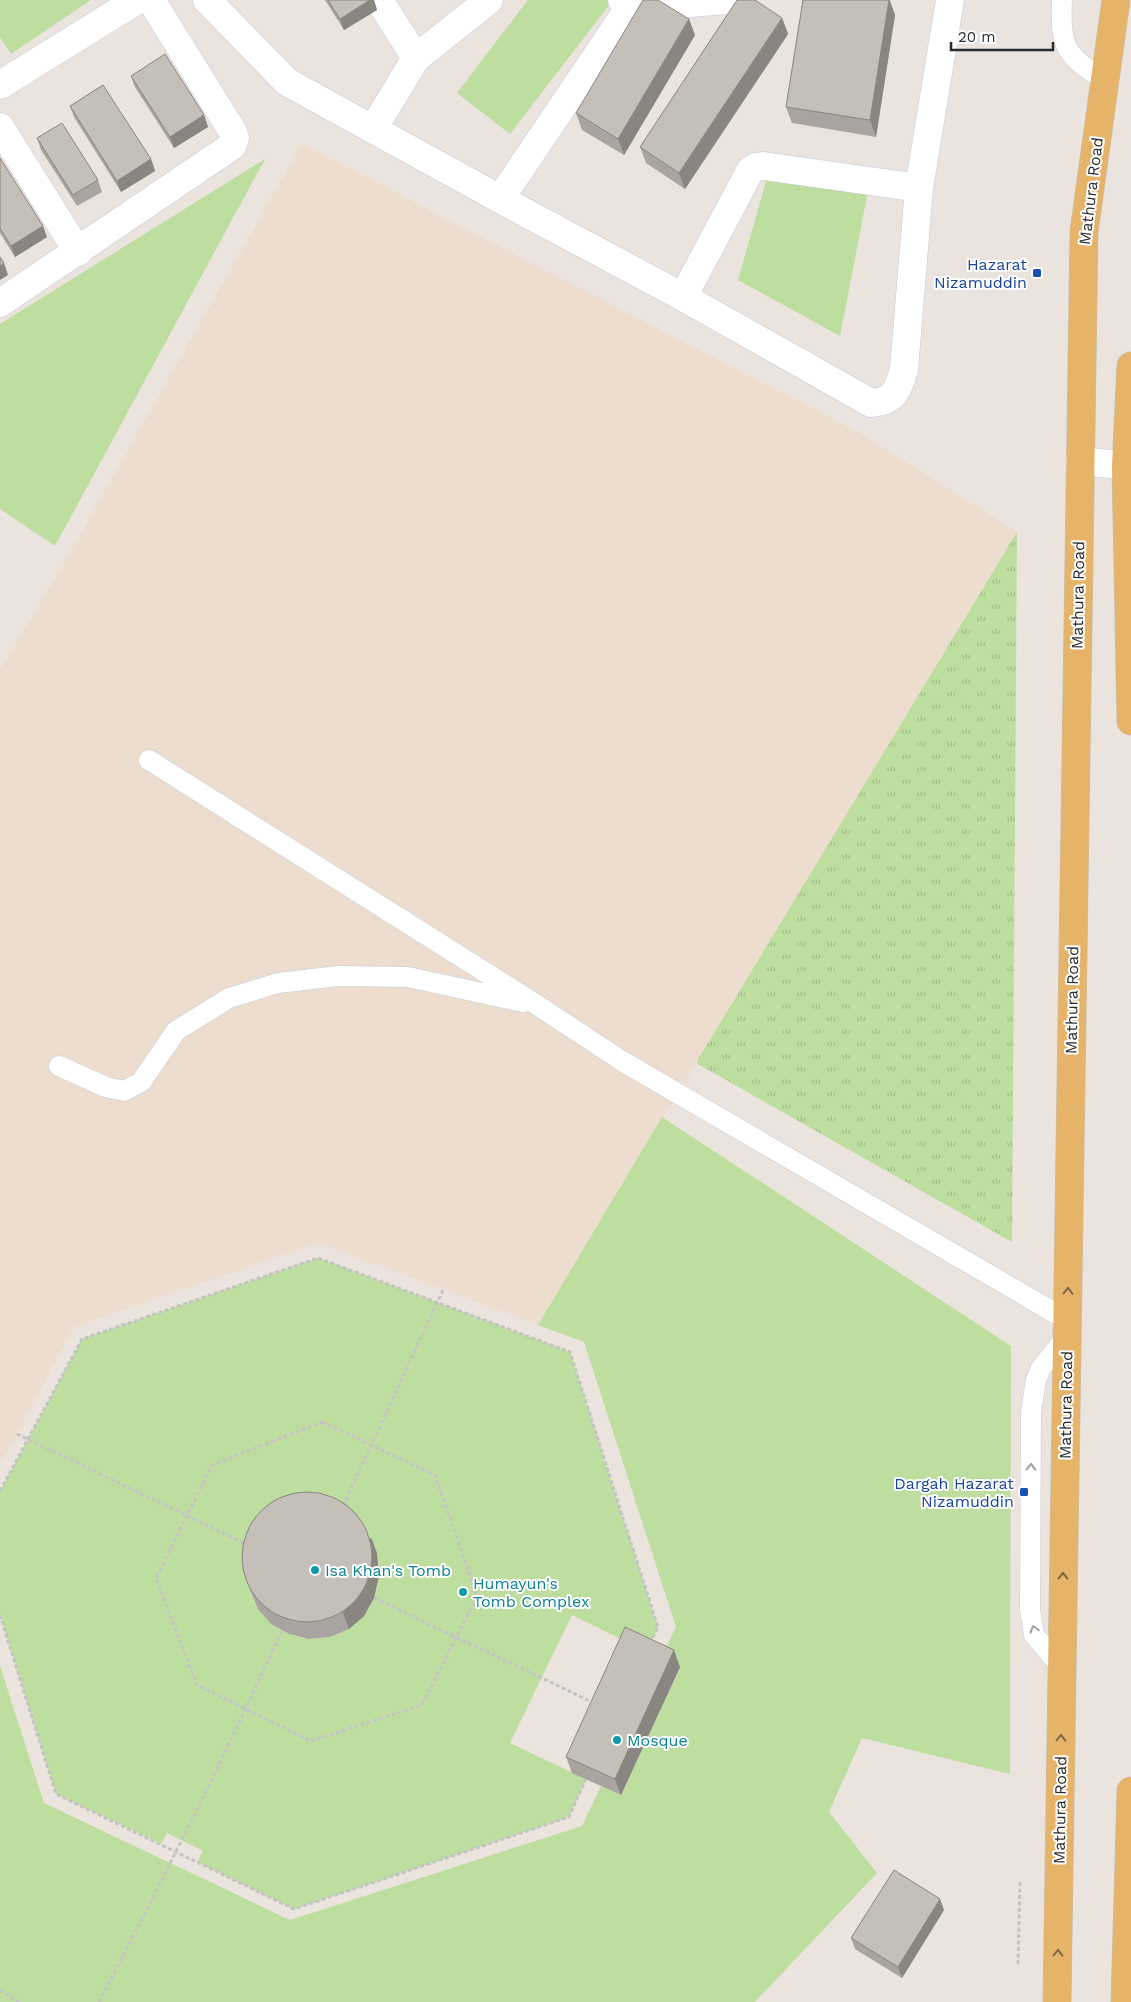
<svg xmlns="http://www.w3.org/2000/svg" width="1131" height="2002" font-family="'Work Sans',sans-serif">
	<defs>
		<pattern id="grass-tufts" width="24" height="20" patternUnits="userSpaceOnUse" patternTransform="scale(1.25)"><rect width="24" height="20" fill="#bede9f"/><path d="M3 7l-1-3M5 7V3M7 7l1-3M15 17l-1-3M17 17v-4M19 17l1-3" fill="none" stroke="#a3bf89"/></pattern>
	</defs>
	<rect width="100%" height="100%" fill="#ebe3de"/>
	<polygon fill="#ecddcf" points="302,144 863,435 1017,532 538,1325 318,1243 74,1327 0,1465 0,670 55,579"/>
	<polygon fill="url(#grass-tufts)" points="1017,532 1012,1242 696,1063"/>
	<g fill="#bede9f" fill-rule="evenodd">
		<polygon points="0,0 91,0 11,54 0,37"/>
		<polygon points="528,0 613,0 510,134 457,93"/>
		<polygon points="265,159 55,546 0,509 0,324"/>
		<polygon points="767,178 868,191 840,336 738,280"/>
		<polygon points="662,1117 1011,1346 1010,1774 862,1738 829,1812 877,1873 755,2002 0,2002 0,1666 44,1803 290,1920 582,1826 601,1786 621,1795 680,1667 661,1658 676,1627 584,1342 538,1325"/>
		<path d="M318,1258L570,1352L658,1627L647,1652L572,1615L510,1743L586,1779L569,1817L294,1909L197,1862L203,1851L167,1833L161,1844L56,1794L0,1615V1491L82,1339ZM366,1533C369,1540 375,1547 377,1554C380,1565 379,1577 377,1588C364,1644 291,1657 259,1609C250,1597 249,1583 247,1569Z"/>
	</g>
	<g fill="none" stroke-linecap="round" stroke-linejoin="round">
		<g stroke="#c6cad3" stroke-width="21">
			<g id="lane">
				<path d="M1062,0C1060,47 1065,56 1105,80"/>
				<polyline points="149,760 537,1005 622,1061 1067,1320"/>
				<polyline points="59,1066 106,1087 124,1091 141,1082 176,1031 229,998 278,983 338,976 408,977 523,1002"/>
				<polyline points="1062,1668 1034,1635 1030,1609 1031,1412 1036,1380 1041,1368 1067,1336"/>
			</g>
		</g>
		<g stroke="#c6cad3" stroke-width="29">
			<g id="street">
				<path d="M207,0L287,82L500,199L683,297L871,403C895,401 898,390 904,369L919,188L950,0"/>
				<polyline points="379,0 416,58"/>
				<polyline points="629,8 727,0"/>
				<polyline points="0,85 137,0"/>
				<polyline points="0,127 78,252"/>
				<polyline points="373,129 416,58 489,0"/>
				<polyline points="500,199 629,8 622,0"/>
				<polyline points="683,297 750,171 756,167 764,166 919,188"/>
				<polyline points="0,303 232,146 235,138 233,132 151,0"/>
				<polyline points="1080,461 1131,466"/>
			</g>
		</g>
		<g stroke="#c4c4c4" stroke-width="29">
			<g id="primary">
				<polyline points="1131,366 1126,466 1131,721"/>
				<polyline points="1057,2002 1084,232 1116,0"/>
				<polyline points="1125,2002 1131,1791"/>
			</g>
		</g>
		<g stroke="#c4c4c4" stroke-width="3" stroke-dasharray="4 2.5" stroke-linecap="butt">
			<polygon points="322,1422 435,1475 477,1596 422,1705 311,1741 197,1685 156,1578 212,1465"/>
			<polyline points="17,1434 248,1545"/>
			<polyline points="0,1491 82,1339 318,1258 570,1352 658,1627 651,1642"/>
			<polyline points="343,1506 443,1290"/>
			<polyline points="374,1598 594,1703"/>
			<polyline points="0,1615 56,1794 294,1909 569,1817 586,1779"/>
			<polyline points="1018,1964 1020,1882"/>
			<polyline points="0,1990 19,2002"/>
			<path d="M99,2002C163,1879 225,1756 282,1630"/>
		</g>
		<use href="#lane" stroke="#fff" stroke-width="20"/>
		<use href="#street" stroke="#fff" stroke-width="28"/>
		<use href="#primary" stroke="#e6b469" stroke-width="28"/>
	</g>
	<g fill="#a9a49f">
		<polygon points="325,0 374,0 377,10 344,30"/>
		<polygon points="803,0 890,0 895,15 876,137 792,123 786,107"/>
		<polygon points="782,18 788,34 685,189 646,163 640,147"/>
		<polygon points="695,35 624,155 582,130 576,113"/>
		<polygon points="131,76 204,115 208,127 174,148 135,87"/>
		<polygon points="70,106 151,159 155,171 121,192 74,117"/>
		<polygon points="37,138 98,180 102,192 77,206 41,150"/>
		<polygon points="0,158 47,237 15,257 0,233"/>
		<polygon points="377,1553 379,1576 374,1598 364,1616 349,1629 330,1637 309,1639 289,1634 271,1624 258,1609 250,1590 244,1573"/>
		<polygon points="680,1667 621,1795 572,1773 566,1757"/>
		<polygon points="944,1910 902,1978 855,1949 851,1938"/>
	</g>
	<g fill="#898682">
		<polygon points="370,0 374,0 377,10 344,30 340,19"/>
		<polygon points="889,0 895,15 876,137 870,120"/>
		<polygon points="782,18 788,34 685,189 679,173"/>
		<polygon points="689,19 695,35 624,155 618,139"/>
		<polygon points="204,115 208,127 174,148 170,137"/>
		<polygon points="151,159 155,171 121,192 117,181"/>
		<polygon points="43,226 47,237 15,257 11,246"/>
		<polygon points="4,263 8,275 0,280 0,266"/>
		<polygon points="371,1537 377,1553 379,1576 374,1598 364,1616 349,1629 343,1613"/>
		<polygon points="674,1650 680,1667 621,1795 615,1779"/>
		<polygon points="940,1899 944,1910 902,1978 898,1967"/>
	</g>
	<g fill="#c4bfb9" stroke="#898682">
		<polygon points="328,0 370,0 340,19"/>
		<polygon points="643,0 658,0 689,19 618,139 576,113"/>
		<polygon points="737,0 755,0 782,18 679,173 640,147"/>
		<polygon points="803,0 889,0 870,120 786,107"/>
		<polygon points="165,54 204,115 170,137 131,76"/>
		<polygon points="103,85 151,159 117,181 70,106"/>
		<polygon points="62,123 98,180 73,195 37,138"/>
		<polygon points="0,158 43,226 11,246 0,228"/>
		<polygon points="0,257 4,263 0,266"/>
		<circle cx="307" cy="1557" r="65"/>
		<polygon points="625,1627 674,1650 615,1779 566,1757"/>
		<polygon points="894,1870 940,1899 898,1967 851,1938"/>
	</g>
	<defs><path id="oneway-chevron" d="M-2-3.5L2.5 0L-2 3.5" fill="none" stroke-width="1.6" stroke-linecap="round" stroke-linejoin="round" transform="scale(1.25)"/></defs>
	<g stroke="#7f6947">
		<use href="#oneway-chevron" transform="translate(1068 1291) rotate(-89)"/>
		<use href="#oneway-chevron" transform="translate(1063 1576) rotate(-89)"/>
		<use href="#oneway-chevron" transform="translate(1061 1738) rotate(-89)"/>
		<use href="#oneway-chevron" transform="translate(1058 1953) rotate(-89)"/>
	</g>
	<g stroke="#a0a0a0">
		<use href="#oneway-chevron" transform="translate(1031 1467) rotate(-89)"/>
		<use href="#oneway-chevron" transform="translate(1034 1629) rotate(-106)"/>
	</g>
	<g fill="#1a4fb4" stroke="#fff" stroke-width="2">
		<rect x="1032" y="268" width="10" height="10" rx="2.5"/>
		<rect x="1019" y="1487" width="10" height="10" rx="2.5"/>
	</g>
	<g fill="#0f9aa8" stroke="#fff" stroke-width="2">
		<circle cx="315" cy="1570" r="5"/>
		<circle cx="463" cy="1592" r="5"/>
		<circle cx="617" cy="1740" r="5"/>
	</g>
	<g text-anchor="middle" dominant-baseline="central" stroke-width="4" stroke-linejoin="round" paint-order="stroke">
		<g font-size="16" fill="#2b2b2b" stroke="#fff">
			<text transform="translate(1091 191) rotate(-83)">Mathura Road</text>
			<text transform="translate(1078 595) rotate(-89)">Mathura Road</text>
			<text transform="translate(1072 1000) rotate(-89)">Mathura Road</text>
			<text transform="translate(1066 1405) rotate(-89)">Mathura Road</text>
			<text transform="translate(1060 1810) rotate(-89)">Mathura Road</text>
		</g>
		<g font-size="16" fill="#164399" stroke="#fff" text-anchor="end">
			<text x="1027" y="264">Hazarat<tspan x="1027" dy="18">Nizamuddin</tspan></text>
			<text x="1014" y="1483">Dargah Hazarat<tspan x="1014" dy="18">Nizamuddin</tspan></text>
		</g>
		<g font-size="16" fill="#0d838f" stroke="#fff" text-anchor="start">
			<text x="325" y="1570">Isa Khan's Tomb</text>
			<text x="473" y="1583">Humayun's<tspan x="473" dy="18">Tomb Complex</tspan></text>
			<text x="627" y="1740">Mosque</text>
		</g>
	</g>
	<path d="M951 42v8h102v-8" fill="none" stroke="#2b2b2b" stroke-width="2.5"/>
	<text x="958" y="42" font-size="15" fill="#2b2b2b" stroke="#ffffff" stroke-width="4" paint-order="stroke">20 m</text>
</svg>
